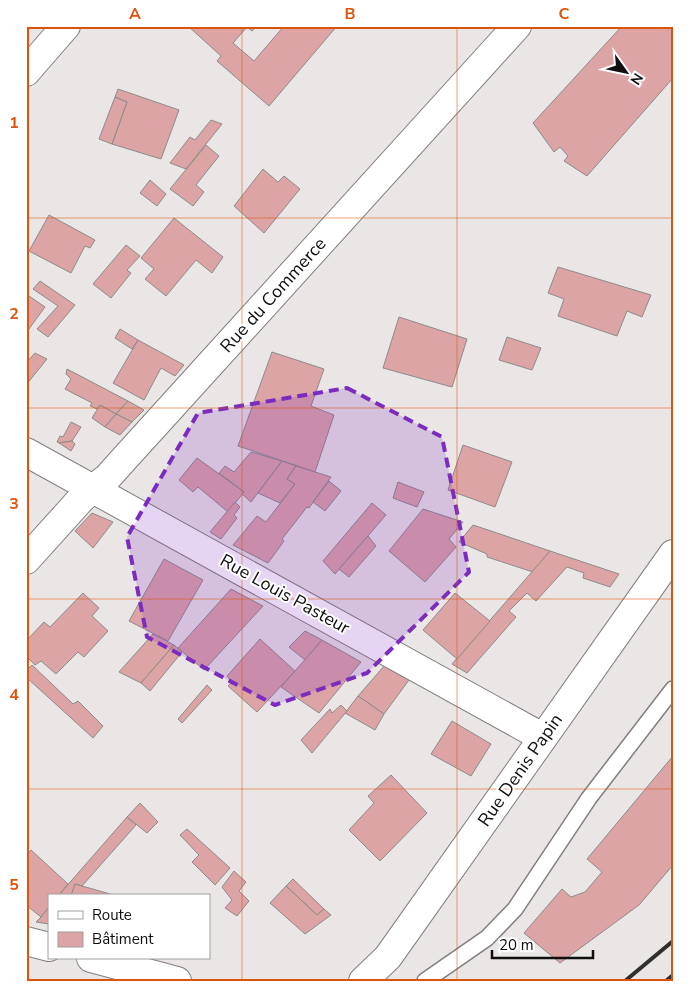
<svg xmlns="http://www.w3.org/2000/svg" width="699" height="1007" font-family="'Nunito Sans',sans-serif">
	<rect width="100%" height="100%" fill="#ebe6e6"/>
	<g fill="#dca4a5" stroke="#8e8a8a">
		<polygon points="188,26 257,26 252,31 247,27 233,43 254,61 284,26 337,26 269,106 217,61 221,56"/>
		<polygon points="622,26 673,26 673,78 587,176 564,161 568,156 560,147 554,152 533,123"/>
		<polygon points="118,89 179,110 161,159 112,144 127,102 115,97"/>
		<polygon points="115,97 127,102 112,144 99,139"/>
		<polygon points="211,120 222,124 186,169 170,163 190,137 195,140"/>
		<polygon points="206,145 219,156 196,185 204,192 193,206 170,189"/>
		<polygon points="263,169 278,182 284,176 300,189 264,233 234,206"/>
		<polygon points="150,180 166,194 157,206 140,193"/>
		<polygon points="49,215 95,240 90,248 85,246 71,273 29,251"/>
		<polygon points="174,218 223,257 212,273 196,260 166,296 145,279 154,269 141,258"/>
		<polygon points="126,245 140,256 127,270 131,273 111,298 93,284"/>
		<polygon points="558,267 651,295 642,317 627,311 617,336 558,316 564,299 548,293"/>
		<polygon points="40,281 75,305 48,337 37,329 58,306 33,289"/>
		<polygon points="26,294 45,307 26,333"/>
		<polygon points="399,317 467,339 452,387 383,368"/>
		<polygon points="120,329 138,340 132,349 115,338"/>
		<polygon points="507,337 541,348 532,370 499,360"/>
		<polygon points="138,340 184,365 175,376 161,368 144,400 113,383"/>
		<polygon points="272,352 324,369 311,406 334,415 315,472 238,446"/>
		<polygon points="35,353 47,359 26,385 26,363"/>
		<polygon points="67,369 128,401 116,414 100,405 97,409 90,406 92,403 65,389 71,379 66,374"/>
		<polygon points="128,401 144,410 132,422 116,414"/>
		<polygon points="100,405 116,414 105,427 92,418"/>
		<polygon points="116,414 132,422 120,435 105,427"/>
		<polygon points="71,422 81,427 72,441 59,443 57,442 60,436 63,437"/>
		<polygon points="72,441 75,444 71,451 59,443"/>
		<polygon points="463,445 512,462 495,507 448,490"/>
		<polygon points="251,452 282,461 251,502 242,494 244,492 219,473 225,466 234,472"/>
		<polygon points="197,458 244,492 228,512 198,487 193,492 179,480"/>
		<polygon points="282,461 296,466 287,479 295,484 280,503 258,493"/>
		<polygon points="296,466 331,477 309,508 307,507 282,539 284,541 268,563 233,545 257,516 266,522 295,484 287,479"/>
		<polygon points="329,481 341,491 325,511 313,502"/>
		<polygon points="398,482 424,492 417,507 393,498"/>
		<polygon points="235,502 240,507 234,515 237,518 221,539 210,532"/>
		<polygon points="372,503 386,515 335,574 323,561"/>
		<polygon points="423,509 463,522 449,539 456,547 425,582 389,551"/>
		<polygon points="92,513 113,522 93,548 75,531"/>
		<polygon points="473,525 503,535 550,551 533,572 487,557 487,554 459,542"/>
		<polygon points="368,536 376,546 349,577 339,569"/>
		<polygon points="550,551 619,574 610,587 583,578 584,573 567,567 536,601 527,593 509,611 516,617 467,673 452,664"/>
		<polygon points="164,559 203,580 168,641 129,621"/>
		<polygon points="231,589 263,606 204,670 178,648"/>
		<polygon points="83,593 99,608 92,616 108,631 84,657 78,652 56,674 41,661 35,665 26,656 26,641 44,622 50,627"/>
		<polygon points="455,593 490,621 457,659 423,630"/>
		<polygon points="305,631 322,640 305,660 289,647"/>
		<polygon points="153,634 174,645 141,683 119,672"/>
		<polygon points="260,639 295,671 257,712 228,686 232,682 227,676"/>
		<polygon points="322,640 361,662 319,713 281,687"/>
		<polygon points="174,645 182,652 150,691 141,683"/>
		<polygon points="32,665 73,704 78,701 103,726 93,738 26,677 26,671"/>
		<polygon points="385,665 409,680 384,714 358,696"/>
		<polygon points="207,685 212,690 182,723 178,719"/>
		<polygon points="358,696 384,714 375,730 345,713"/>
		<polygon points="341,705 347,711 312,753 301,740 330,709 332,713"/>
		<polygon points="452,721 491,744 471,776 431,754"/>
		<polygon points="673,756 673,865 639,905 560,963 524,933 562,889 571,897 585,892 602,872 587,859"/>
		<polygon points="391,775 427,813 380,861 349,830 374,803 368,796"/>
		<polygon points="140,803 158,822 147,833 127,817"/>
		<polygon points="127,817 136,825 82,886 75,884 71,896 58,896"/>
		<polygon points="187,829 230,868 215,885 192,862 199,855 180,835"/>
		<polygon points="31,850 68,884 58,896 49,896 49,907 41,917 26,905 26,856"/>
		<polygon points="234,871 246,882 239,891 249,901 237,916 225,908 232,900 222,887"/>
		<polygon points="293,879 324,909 317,915 286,886"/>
		<polygon points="75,884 117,896 71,896"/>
		<polygon points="286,886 317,915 324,909 331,915 305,934 270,903"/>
		<polygon points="49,907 49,924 36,922 41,917"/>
	</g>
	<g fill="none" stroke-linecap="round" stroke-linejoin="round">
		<g stroke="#827e7e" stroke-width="18">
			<polyline id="lane" points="425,981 487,938 515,909 589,798 673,689"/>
		</g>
		<g stroke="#827e7e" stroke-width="30">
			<g id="street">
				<polyline points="26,452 542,737"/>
				<polyline points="26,560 82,498 107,478 125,458 517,26"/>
				<polyline points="26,941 49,947"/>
				<polyline points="91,958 177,981"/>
				<polyline points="363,981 388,957 673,554"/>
			</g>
		</g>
		<g stroke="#827e7e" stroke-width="30">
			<polyline id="primary" points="26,72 66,26"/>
		</g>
		<use href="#lane" stroke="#fff" stroke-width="15"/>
		<use href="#street" stroke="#fff" stroke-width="28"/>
		<use href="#primary" stroke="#fff" stroke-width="28"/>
		<g stroke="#302e2e" stroke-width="4">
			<polyline points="625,981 673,941"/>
			<polyline points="666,981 673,975"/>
		</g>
	</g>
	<path fill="#7b2cbf" fill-opacity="0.2" stroke="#7b2cbf" stroke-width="4" stroke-dasharray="10 6" stroke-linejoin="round" d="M347,388L442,437L469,572L367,673L275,705L147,637L127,537L198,413Z"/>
	<path fill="none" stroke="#dd550c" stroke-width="1" stroke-opacity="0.55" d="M242,26V981M457,26V981M26,218H673M26,408H673M26,599H673M26,789H673"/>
	<g text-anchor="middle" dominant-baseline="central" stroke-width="4" stroke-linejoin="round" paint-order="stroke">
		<g font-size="18" fill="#100e0e" stroke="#fff">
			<text transform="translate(273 295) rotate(-48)">Rue du Commerce</text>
			<text transform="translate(285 594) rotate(29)">Rue Louis Pasteur</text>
			<text transform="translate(520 770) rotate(-55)">Rue Denis Papin</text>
		</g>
	</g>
	<rect width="699" height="1007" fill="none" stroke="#ffffff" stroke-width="55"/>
	<rect x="48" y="894" width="162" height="65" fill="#ffffff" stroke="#9f9f9f"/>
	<rect x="58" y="911" width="25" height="8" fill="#ffffff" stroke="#9f9f9f"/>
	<text x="92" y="920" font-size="15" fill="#100e0e">Route</text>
	<rect x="58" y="932" width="25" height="15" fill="#dca4a5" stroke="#9f9f9f"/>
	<text x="92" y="944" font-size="15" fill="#100e0e">Bâtiment</text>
	<g transform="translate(626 72) rotate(123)" stroke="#ffffff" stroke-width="4" paint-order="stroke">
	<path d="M0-4L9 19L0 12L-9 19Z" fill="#100e0e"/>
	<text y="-8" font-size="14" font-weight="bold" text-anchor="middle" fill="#100e0e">N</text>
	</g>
	<path d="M492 950v8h101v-8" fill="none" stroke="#100e0e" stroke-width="2.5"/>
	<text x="499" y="950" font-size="15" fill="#100e0e" stroke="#ffffff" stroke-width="4" paint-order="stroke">20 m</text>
	<rect x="28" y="28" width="644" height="952" fill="none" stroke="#dd550c" stroke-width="2"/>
	<g font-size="16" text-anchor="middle" font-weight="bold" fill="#dd550c">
		<text x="135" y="19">A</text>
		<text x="350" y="19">B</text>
		<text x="564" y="19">C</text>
		<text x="14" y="128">1</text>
		<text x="14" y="319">2</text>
		<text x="14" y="509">3</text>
		<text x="14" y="700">4</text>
		<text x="14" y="890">5</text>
	</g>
</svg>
